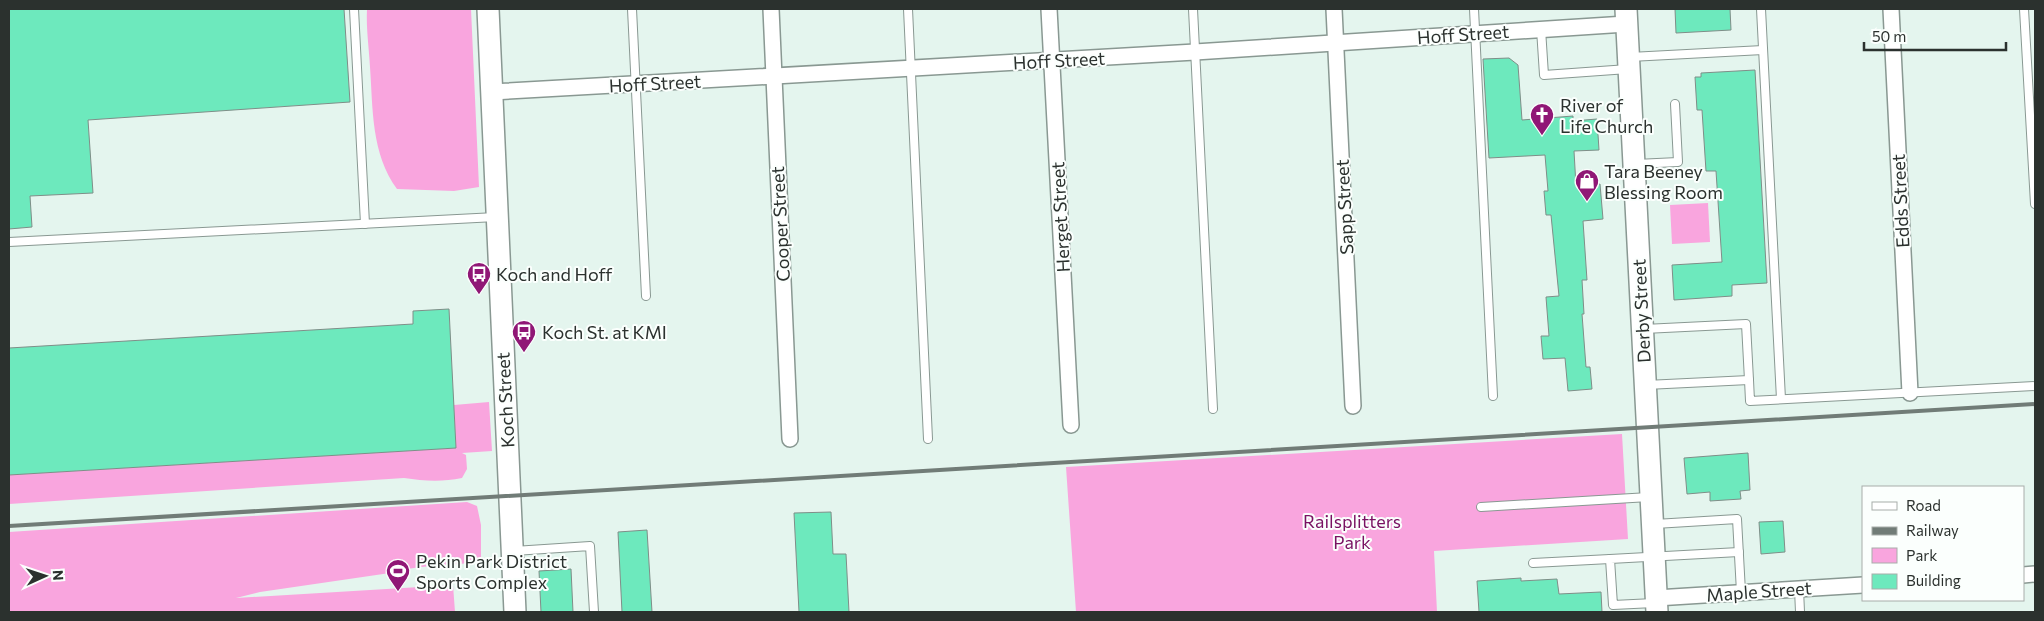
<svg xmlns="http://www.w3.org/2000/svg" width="2044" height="621" font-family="Commissioner,sans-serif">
	<rect width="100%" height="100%" fill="#e4f5ee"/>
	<g fill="#f9a5de">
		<path d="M367,9H471L479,187L454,191L397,189C371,153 373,109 370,67C369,48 366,28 367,9Z"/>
		<polygon points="1708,203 1710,242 1672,244 1670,205"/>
		<path d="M489,402L492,451L462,453L466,455L467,469L462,478C442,482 424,481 404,478L9,504V475L456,448L454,405Z"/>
		<polygon points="1622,434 1628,539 1434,551 1437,612 1076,612 1066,467"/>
		<path d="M467,502L477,506L481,525V561C451,567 419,564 390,573L260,592L236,598L453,585L455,612H9V532Z"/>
	</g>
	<g fill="#6de9bd" stroke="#7f8e88">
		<polygon points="9,9 344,9 350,102 88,120 93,193 30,196 32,227 9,229"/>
		<polygon points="1675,9 1730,9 1731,30 1676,33"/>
		<polygon points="1509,58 1518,65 1522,120 1573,116 1573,121 1597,119 1599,150 1574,151 1576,186 1600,184 1603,219 1583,221 1587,280 1582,280 1584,314 1582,314 1586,367 1590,367 1592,389 1568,391 1565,358 1543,359 1541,336 1549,336 1546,297 1559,296 1551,215 1546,215 1544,191 1548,191 1545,155 1489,158 1483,59"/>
		<polygon points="1755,70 1767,283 1732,285 1732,296 1674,300 1672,265 1722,262 1716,171 1706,171 1702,110 1697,110 1695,77 1701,77 1701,73"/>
		<polygon points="449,309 456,448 9,475 9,348 413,324 413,311"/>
		<polygon points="1748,453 1750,490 1740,491 1741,499 1710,501 1710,492 1687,494 1684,458"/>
		<polygon points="831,512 833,554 846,554 849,612 799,612 794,513"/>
		<polygon points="1783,521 1785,552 1761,554 1759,522"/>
		<polygon points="647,530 652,612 622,612 618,532"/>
		<polygon points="571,569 573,612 541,612 539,571"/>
		<polygon points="1521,578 1521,581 1557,579 1559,594 1601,592 1602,612 1479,612 1477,581"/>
	</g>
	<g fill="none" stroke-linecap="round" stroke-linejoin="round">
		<g stroke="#899892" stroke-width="10">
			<g id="lane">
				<polyline points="354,9 365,224"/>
				<polyline points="632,9 646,296"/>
				<polyline points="908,9 928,439"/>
				<polyline points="1193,9 1213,409"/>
				<polyline points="1474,9 1493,396"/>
				<polyline points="1761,9 1781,399"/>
				<polyline points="2024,9 2035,204"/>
				<polyline points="1541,29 1544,75 1628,69"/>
				<polyline points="1630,57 1763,50"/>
				<polyline points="1636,164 1678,162 1675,104"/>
				<polyline points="9,242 496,217"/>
				<polyline points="1644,329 1746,324 1749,380 1646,385"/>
				<polyline points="1749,380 1750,401 2035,386"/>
				<polyline points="1481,507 1649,497"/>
				<polyline points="1655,524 1737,519 1741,592"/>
				<polyline points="514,551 590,546 594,612"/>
				<polyline points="1533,563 1610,559"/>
				<polyline points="1799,589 1800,612"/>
				<polyline points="1654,603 1613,605 1610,559 1739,552"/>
			</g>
		</g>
		<g stroke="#899892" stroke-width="18">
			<g id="street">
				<polyline points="771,9 790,439"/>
				<polyline points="1049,9 1071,425"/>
				<polyline points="1334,9 1353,406"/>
				<polyline points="1891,9 1910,393"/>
				<polyline points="492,92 1195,52 1626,24"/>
				<polyline points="2023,575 2035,574"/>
				<polyline points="1656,598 1863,585"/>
			</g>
		</g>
		<g stroke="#899892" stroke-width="24">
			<g id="secondary">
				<polyline points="488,9 515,612"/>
				<polyline points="1626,9 1657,612"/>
			</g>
		</g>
		<use href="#lane" stroke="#fff" stroke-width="8"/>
		<use href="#street" stroke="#fff" stroke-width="15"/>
		<use href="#secondary" stroke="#fff" stroke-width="21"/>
		<polyline stroke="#717c77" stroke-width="4" points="9,526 2035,404"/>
	</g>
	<defs>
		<g id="church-pin" transform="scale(1.25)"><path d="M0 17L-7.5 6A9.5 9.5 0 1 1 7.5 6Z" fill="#901776" stroke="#fbfffd"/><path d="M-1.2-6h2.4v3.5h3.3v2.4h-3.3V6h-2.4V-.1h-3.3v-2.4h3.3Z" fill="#fff"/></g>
		<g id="shop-pin" transform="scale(1.25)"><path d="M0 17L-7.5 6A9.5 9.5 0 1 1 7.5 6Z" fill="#901776" stroke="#fbfffd"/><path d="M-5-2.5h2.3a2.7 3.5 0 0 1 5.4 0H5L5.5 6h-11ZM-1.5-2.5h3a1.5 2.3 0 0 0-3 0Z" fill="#fff"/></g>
		<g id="bus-pin" transform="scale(1.25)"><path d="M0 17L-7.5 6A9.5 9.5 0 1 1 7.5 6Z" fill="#901776" stroke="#fbfffd"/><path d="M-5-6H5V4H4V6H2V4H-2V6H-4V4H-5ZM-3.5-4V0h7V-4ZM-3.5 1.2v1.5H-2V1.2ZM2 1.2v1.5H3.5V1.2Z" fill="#fff"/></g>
		<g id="stadium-pin" transform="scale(1.25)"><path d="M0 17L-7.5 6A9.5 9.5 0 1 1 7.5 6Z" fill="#901776" stroke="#fbfffd"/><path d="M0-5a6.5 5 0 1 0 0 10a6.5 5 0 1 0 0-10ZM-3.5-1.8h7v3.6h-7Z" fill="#fff"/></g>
	</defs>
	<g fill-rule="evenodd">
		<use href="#church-pin" x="1542" y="115"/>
		<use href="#shop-pin" x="1587" y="181"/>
		<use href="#bus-pin" x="479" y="274"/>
		<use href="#bus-pin" x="524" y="332"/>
		<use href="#stadium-pin" x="398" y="571"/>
	</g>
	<g text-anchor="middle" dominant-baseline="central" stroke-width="4" stroke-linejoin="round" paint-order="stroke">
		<g font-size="18" fill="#2b312e" stroke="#fbfffd">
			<text transform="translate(1463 34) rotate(-4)">Hoff Street</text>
			<text transform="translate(1059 60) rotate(-3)">Hoff Street</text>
			<text transform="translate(655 83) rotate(-3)">Hoff Street</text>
			<text transform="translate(1900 201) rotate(-93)">Edds Street</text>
			<text transform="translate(1344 207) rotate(-93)">Sapp Street</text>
			<text transform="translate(1060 217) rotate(-93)">Herget Street</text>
			<text transform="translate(780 224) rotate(-93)">Cooper Street</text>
			<text transform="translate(1641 311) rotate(-93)">Derby Street</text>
			<text transform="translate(505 400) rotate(-93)">Koch Street</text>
			<text transform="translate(1759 591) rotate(-4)">Maple Street</text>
		</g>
		<g font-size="18" fill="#2b312e" stroke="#fbfffd" text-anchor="start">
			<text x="1560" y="105">River of<tspan x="1560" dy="21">Life Church</tspan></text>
			<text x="1604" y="171">Tara Beeney<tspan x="1604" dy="21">Blessing Room</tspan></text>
			<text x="496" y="274">Koch and Hoff</text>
			<text x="542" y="332">Koch St. at KMI</text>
			<text x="416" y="561">Pekin Park District<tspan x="416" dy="21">Sports Complex</tspan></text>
		</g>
		<g font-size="18" fill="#791162" stroke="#fbfffd">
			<text x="1352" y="521">Railsplitters<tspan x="1352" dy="21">Park</tspan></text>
		</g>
	</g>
	<rect width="2044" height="621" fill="none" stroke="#2b312e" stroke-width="20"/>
	<rect x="1862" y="486" width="162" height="115" fill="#fbfffd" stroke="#a8adaa"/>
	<rect x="1872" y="502" width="25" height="8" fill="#ffffff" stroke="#a8adaa"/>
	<text x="1906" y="511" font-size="15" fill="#2b312e">Road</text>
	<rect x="1872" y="527" width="25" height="8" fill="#717c77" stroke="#a8adaa"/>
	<text x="1906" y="536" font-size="15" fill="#2b312e">Railway</text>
	<rect x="1872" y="548" width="25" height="15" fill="#f9a5de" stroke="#a8adaa"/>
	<text x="1906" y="561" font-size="15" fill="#2b312e">Park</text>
	<rect x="1872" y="574" width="25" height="15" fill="#6de9bd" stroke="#a8adaa"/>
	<text x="1906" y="586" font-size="15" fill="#2b312e">Building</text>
	<g transform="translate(45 576) rotate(87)" stroke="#fbfffd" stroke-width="4" paint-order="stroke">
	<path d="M0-4L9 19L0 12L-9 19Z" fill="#2b312e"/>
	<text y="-8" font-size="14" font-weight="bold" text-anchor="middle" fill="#2b312e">N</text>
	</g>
	<path d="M1864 42v8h142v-8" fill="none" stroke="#2b312e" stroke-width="2.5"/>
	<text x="1872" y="42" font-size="15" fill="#2b312e" stroke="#fbfffd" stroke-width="4" paint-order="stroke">50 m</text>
</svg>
